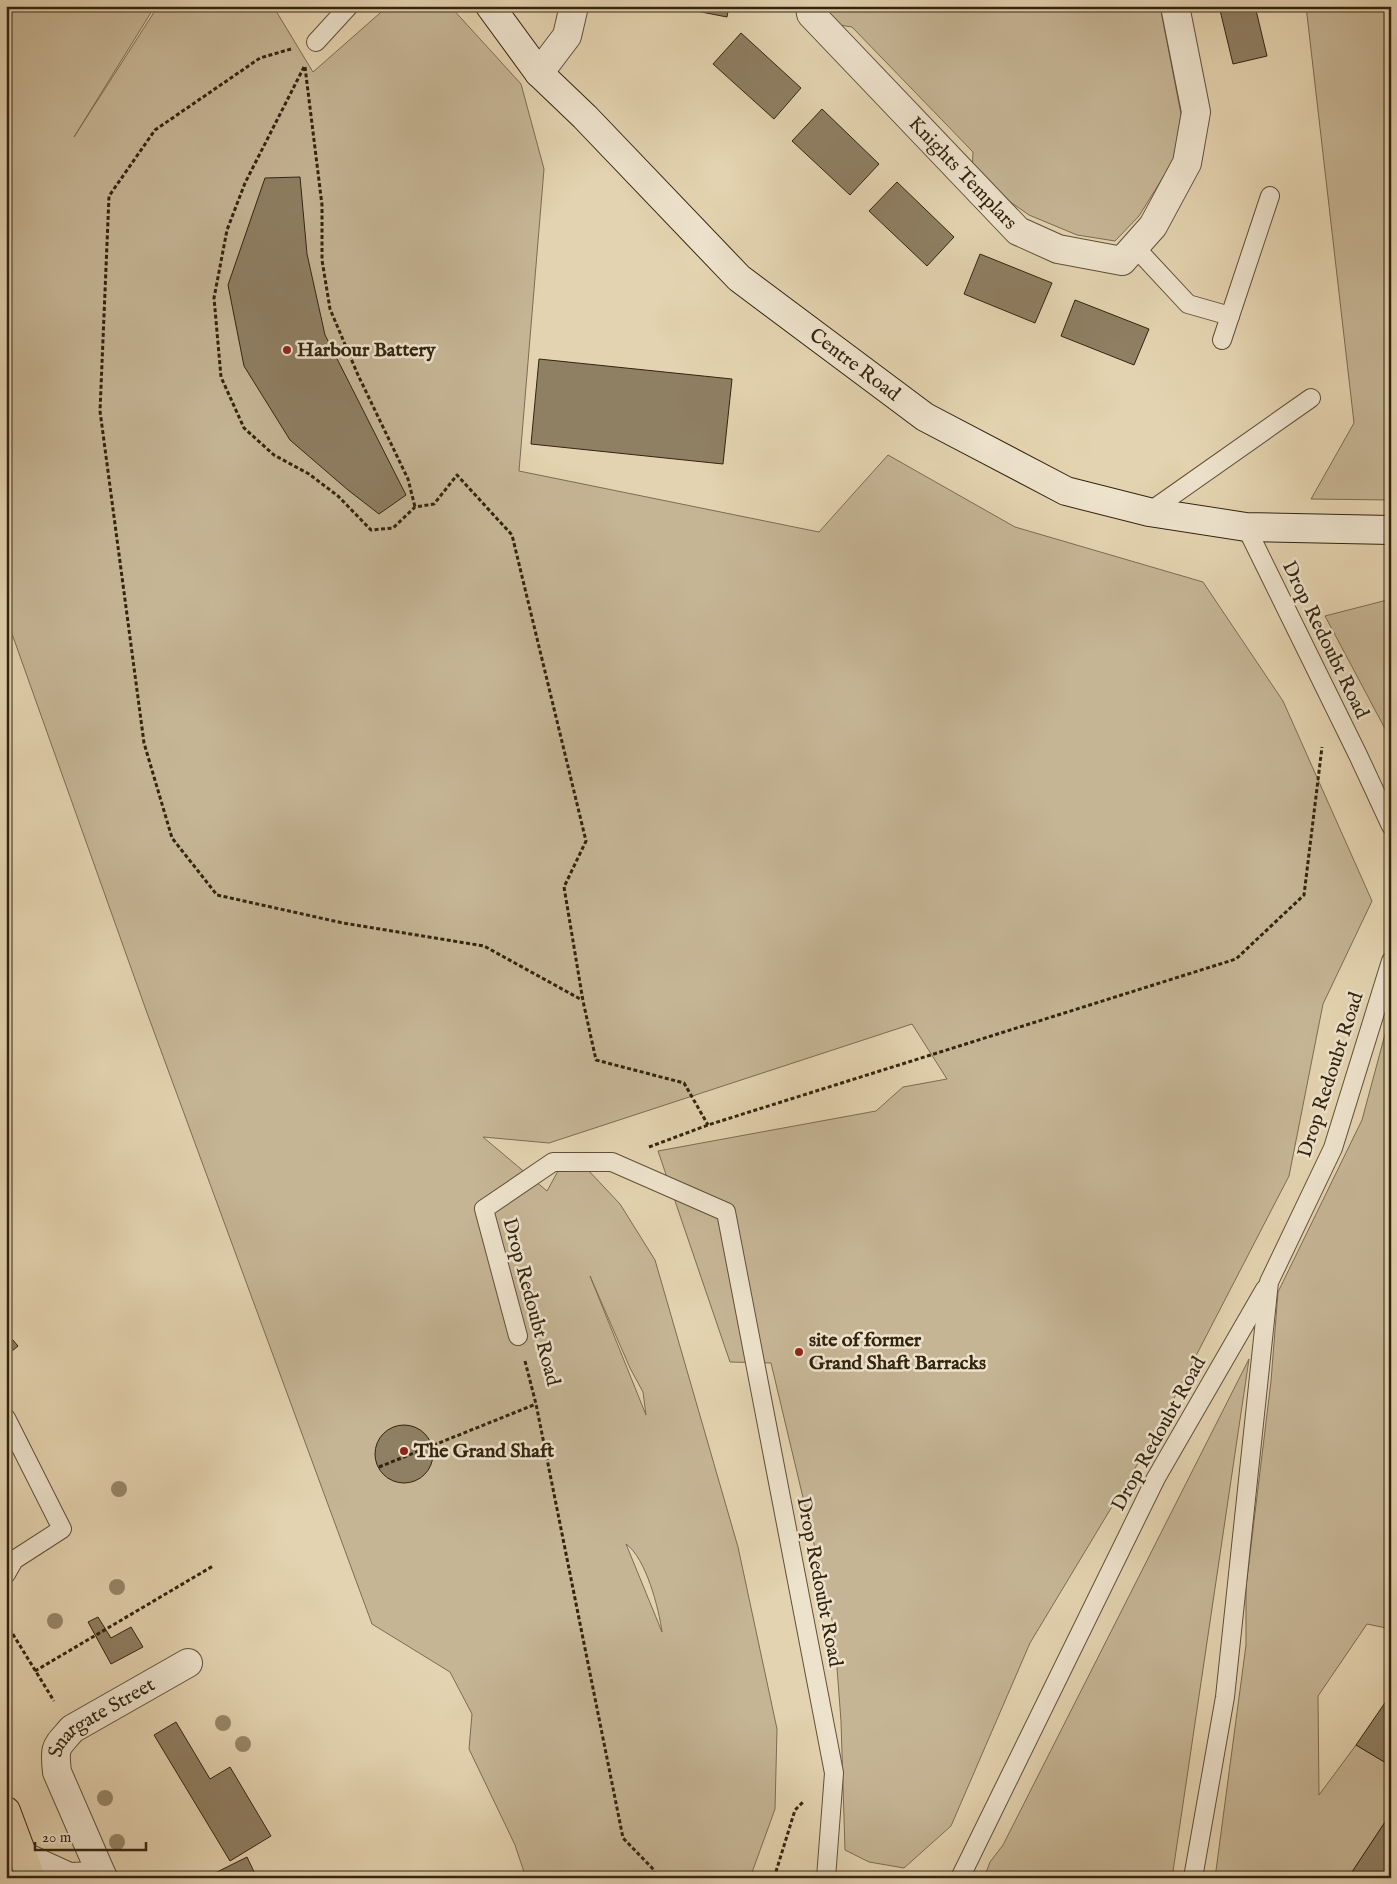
<svg xmlns="http://www.w3.org/2000/svg" width="1397" height="1884" font-family="'IM FELL English',serif">
	<rect width="100%" height="100%" fill="#e4d3b0"/>
	<filter id="stains"><feTurbulence type="fractalNoise" baseFrequency=".004" numOctaves="4"/><feColorMatrix values="0 0 0 0 .2 0 0 0 0 .09 0 0 0 0 .02 0 0 0 .5 -.17"/></filter>
	<radialGradient id="worn" r=".72"><stop offset=".6" stop-color="#630" stop-opacity="0"/><stop offset="1" stop-color="#630" stop-opacity=".3"/></radialGradient>
	<g fill="#c6b595" stroke="#7c6c52" fill-rule="evenodd">
		<path d="M6,6H155L74,137L158,6H273L313,72L388,6H450L521,84L544,169L519,471L819,532L888,455L1015,527L1203,582L1283,701L1372,901L1323,1004L1289,1176L1155,1435L1030,1643L951,1826L904,1868L869,1862L845,1850L841,1721L834,1628L771,1363L730,1362L658,1151L876,1111L903,1087L947,1079L912,1024L549,1143L483,1137L547,1191L558,1171L588,1170L620,1204L655,1260L738,1547L777,1729L775,1809L750,1878H526L515,1845L469,1749L472,1714L450,1672L372,1624L146,1010L6,617V406L11,396L6,371ZM590,1276L630,1368L643,1392L646,1415ZM626,1544C646,1558 659,1609 662,1632Z"/>
		<polygon points="816,6 1160,6 1181,114 1175,158 1139,216 1115,241 1077,235 1029,215 972,175 973,152 852,27 827,23"/>
		<polygon points="1306,6 1391,6 1391,500 1311,499 1354,423"/>
		<polygon points="1391,599 1391,740 1325,616"/>
		<polygon points="1391,1012 1391,1629 1367,1624 1318,1696 1319,1795 1356,1745 1391,1766 1391,1813 1348,1878 1215,1878 1246,1645 1246,1587 1271,1381 1278,1292 1362,1120"/>
		<polygon points="1249,1359 1172,1878 984,1878 990,1862 1003,1845"/>
	</g>
	<g fill="#8f7f63" stroke="#33240f">
		<polygon points="692,6 729,6 727,17 691,10"/>
		<polygon points="1219,6 1255,6 1267,56 1233,64"/>
		<polygon points="741,33 801,88 774,119 713,64"/>
		<polygon points="822,109 879,164 850,195 792,141"/>
		<polygon points="300,177 307,254 325,335 406,495 379,514 348,490 290,440 244,366 228,285 265,178"/>
		<polygon points="897,182 954,237 927,266 869,211"/>
		<polygon points="980,254 1052,283 1035,323 964,294"/>
		<polygon points="1075,300 1149,329 1134,365 1061,336"/>
		<polygon points="539,359 732,379 723,464 531,444"/>
		<polygon points="6,1332 18,1346 6,1356"/>
		<circle cx="404" cy="1454" r="29"/>
		<polygon points="98,1617 111,1638 131,1627 143,1647 111,1664 88,1622"/>
		<polygon points="1391,1694 1391,1766 1356,1745"/>
		<polygon points="176,1722 210,1779 230,1767 271,1836 230,1861 154,1735"/>
		<polygon points="1391,1813 1391,1878 1348,1878"/>
		<polygon points="247,1857 257,1878 205,1878"/>
	</g>
	<g fill="none" stroke-linecap="round" stroke-linejoin="round">
		<g stroke="#5f5037" stroke-width="20">
			<g id="lane">
				<polyline points="316,42 349,6"/>
				<polyline points="1134,246 1188,304 1230,316"/>
				<polyline points="1222,340 1270,196"/>
				<polyline points="1149,512 1311,398"/>
				<polyline points="1246,527 1358,755 1391,826"/>
				<polyline points="518,1336 484,1209 553,1162 612,1162 726,1212 834,1773 826,1878"/>
				<polyline points="6,1418 62,1529 14,1560 6,1574"/>
				<polyline points="960,1878 1156,1478 1265,1289"/>
				<polyline points="1193,1878 1225,1697 1269,1282 1333,1148 1391,961"/>
			</g>
		</g>
		<g stroke="#5f5037" stroke-width="30">
			<g id="street">
				<path id="s1" d="M810,6L811,14L1018,231L1058,249L1122,261L1153,226L1187,163L1196,112L1175,6"/>
				<polyline points="539,73 567,36 574,6"/>
				<polyline points="23,1856 69,1877 102,1876"/>
				<path id="s2" d="M103,1878L57,1772C54,1745 56,1748 72,1729L188,1663"/>
			</g>
		</g>
		<g stroke="#33240f" stroke-width="30">
			<g id="secondary">
				<path id="s3" d="M490,6L539,73L585,117L739,278L925,417L1066,491L1149,512L1246,527L1391,530"/>
			</g>
		</g>
		<g stroke="#33240f" stroke-width="30">
			<polyline id="highway" points="6,1811 31,1878"/>
		</g>
		<g stroke="#33240f" stroke-width="3" stroke-dasharray="4 2.5" stroke-linecap="butt">
			<polyline points="291,49 260,58 155,130 109,196 100,411 144,743 172,838 217,895 343,923 484,946 582,1000"/>
			<polyline points="304,67 245,183 227,230 214,298 221,377 244,428 274,455 309,474 338,496 371,530 393,528 415,507 434,504 457,475 512,535 586,841 564,887 583,1001 596,1060 684,1083 708,1125"/>
			<polyline points="305,67 322,205 322,260 330,309 358,375 408,479 415,507"/>
			<polyline points="649,1147 708,1125 1236,959 1304,895 1322,747"/>
			<polyline points="525,1361 536,1404 623,1838 654,1870 654,1878"/>
			<polyline points="379,1467 536,1404"/>
			<polyline points="6,1623 54,1701"/>
			<polyline points="35,1671 213,1566"/>
			<polyline points="774,1878 795,1810 803,1802"/>
		</g>
		<use href="#lane" stroke="#ede2cc" stroke-width="18"/>
		<use href="#street" stroke="#ede2cc" stroke-width="28"/>
		<use href="#secondary" stroke="#ede2cc" stroke-width="28"/>
		<use href="#highway" stroke="#e4d3b0" stroke-width="28"/>
	</g>
	<g fill="#97876a">
		<circle cx="119" cy="1489" r="8"/>
		<circle cx="117" cy="1587" r="8"/>
		<circle cx="55" cy="1621" r="8"/>
		<circle cx="223" cy="1723" r="8"/>
		<circle cx="243" cy="1744" r="8"/>
		<circle cx="105" cy="1798" r="8"/>
		<circle cx="117" cy="1842" r="8"/>
	</g>
	<g fill="#8f2418" stroke="#ede2cc" stroke-width="2">
		<circle cx="287" cy="350" r="5"/>
		<circle cx="799" cy="1352" r="5"/>
		<circle cx="404" cy="1451" r="5"/>
	</g>
	<g text-anchor="middle" dominant-baseline="central" stroke-width="5" stroke-linejoin="round" paint-order="stroke">
		<g font-size="20" fill="#33240f" stroke="#ede2cc">
			<text stroke="none"><textPath href="#s1" startOffset="228">Knights Templars</textPath></text>
			<text stroke="none"><textPath href="#s3" startOffset="514">Centre Road</textPath></text>
			<text transform="translate(1325 640) rotate(64)">Drop Redoubt Road</text>
			<text transform="translate(1331 1075) rotate(-72)">Drop Redoubt Road</text>
			<text transform="translate(531 1302) rotate(75)">Drop Redoubt Road</text>
			<text transform="translate(1159 1434) rotate(-61)">Drop Redoubt Road</text>
			<text transform="translate(819 1582) rotate(79)">Drop Redoubt Road</text>
			<text stroke="none"><textPath href="#s2" startOffset="194">Snargate Street</textPath></text>
		</g>
		<g font-size="20" font-weight="bold" fill="#33240f" stroke="#ede2cc" text-anchor="start">
			<text x="297" y="350">Harbour Battery</text>
			<text x="809" y="1340">site of former<tspan x="809" dy="23">Grand Shaft Barracks</tspan></text>
			<text x="414" y="1451">The Grand Shaft</text>
		</g>
	</g>
	<rect width="1397" height="1884" fill="none" stroke="#e4d3b0" stroke-width="25"/>
	<rect x="8" y="8" width="1382" height="1869" fill="none" stroke="#33240f" stroke-width="2.5"/>
	<rect x="12" y="12" width="1372" height="1859" fill="none" stroke="#33240f"/>
	<path d="M35 1842v8h111v-8" fill="none" stroke="#33240f" stroke-width="2.5"/>
	<text x="42" y="1842" font-size="15" fill="#33240f" stroke="#ede2cc" stroke-width="4" paint-order="stroke">20 m</text>
	<rect width="100%" height="100%" filter="url(#stains)"/>
	<rect width="100%" height="100%" fill="url(#worn)"/>
</svg>
